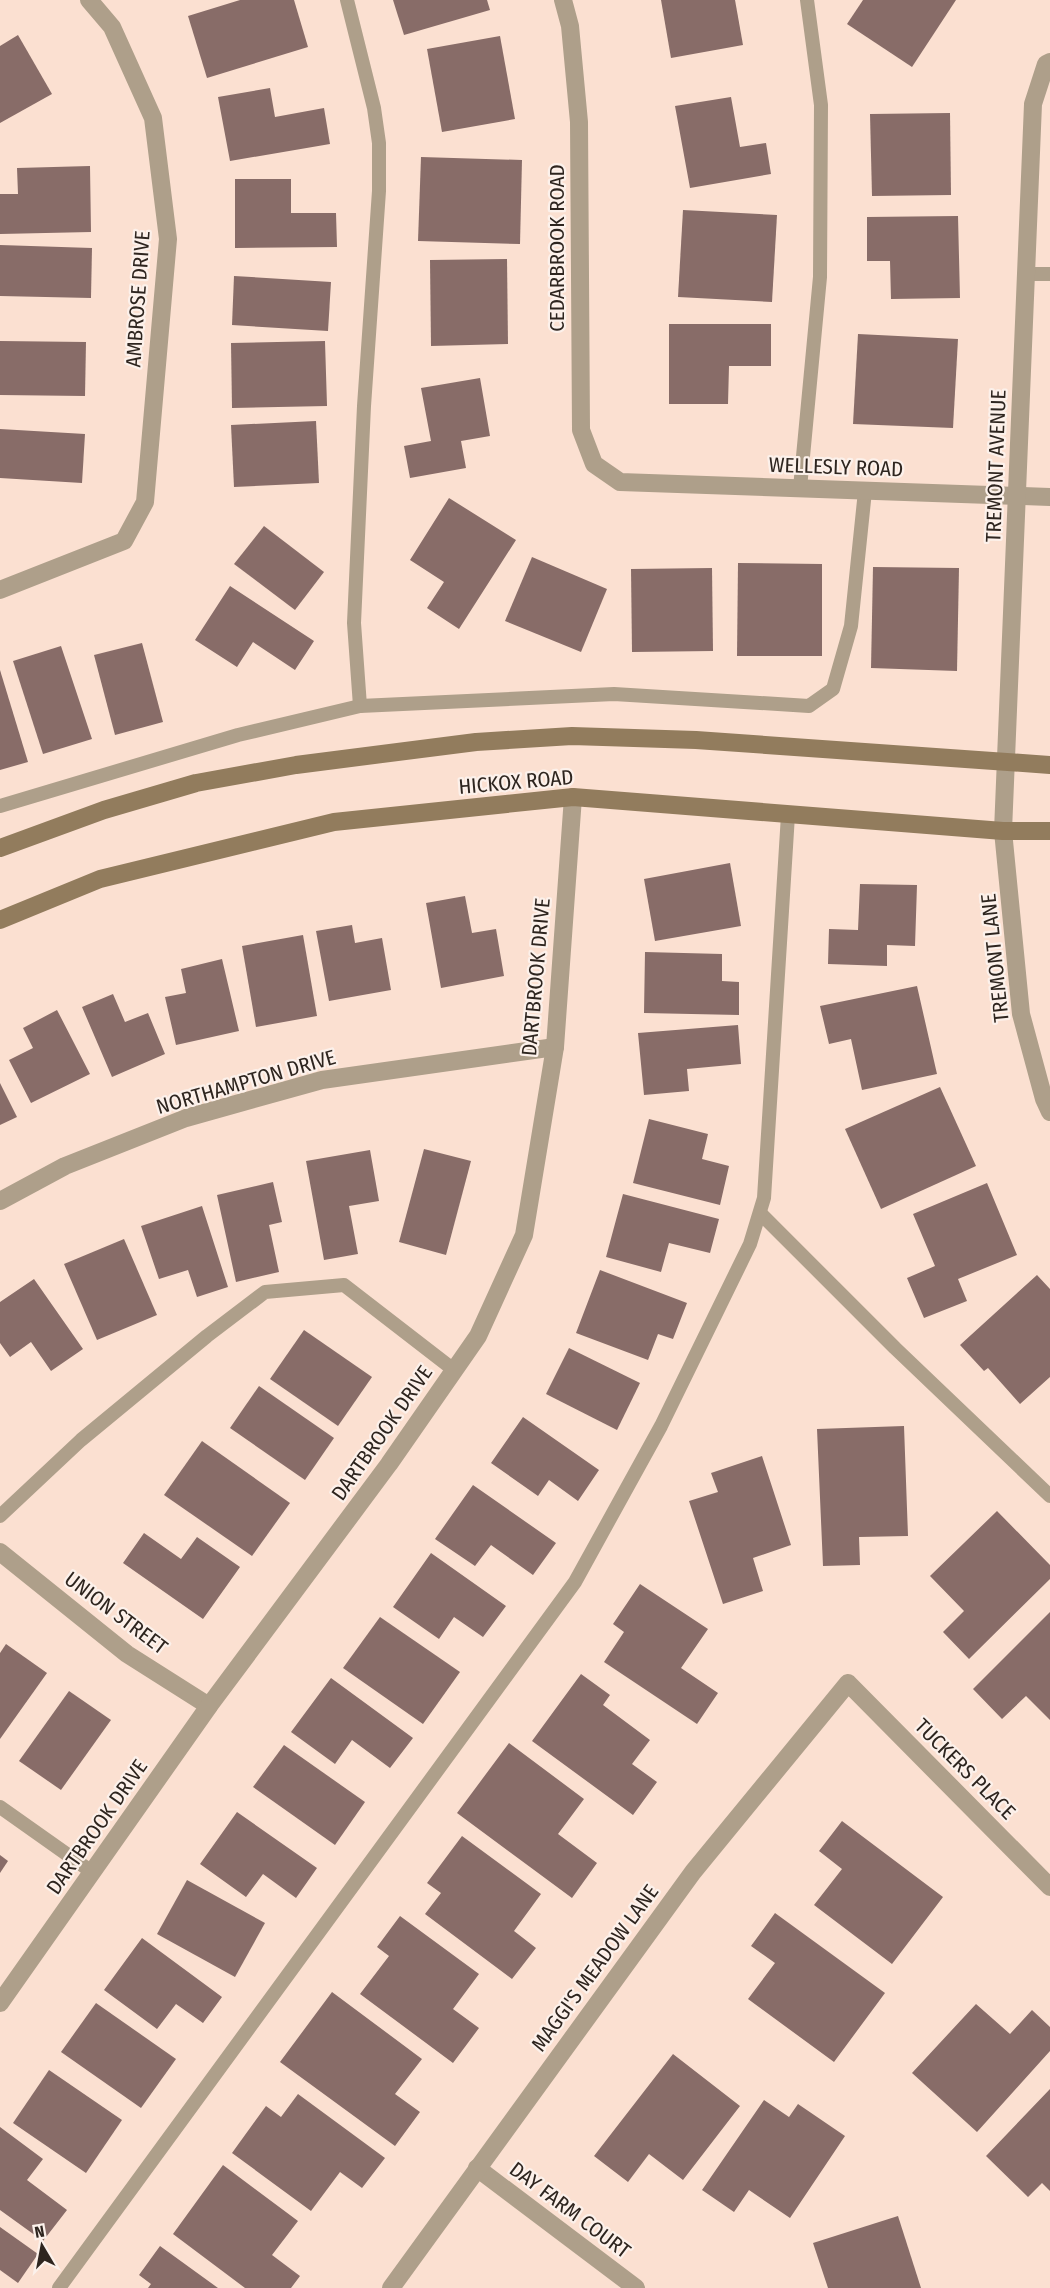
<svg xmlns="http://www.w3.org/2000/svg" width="1050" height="2288" font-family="'Fira Sans Condensed',sans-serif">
	<rect width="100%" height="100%" fill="#fbe0d1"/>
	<g fill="#886c68">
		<polygon points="240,0 294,0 308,47 207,78 188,16"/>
		<polygon points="393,0 487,0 490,10 404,35"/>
		<polygon points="661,0 735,0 743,45 671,58"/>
		<polygon points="863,0 956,0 912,67 847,24"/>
		<polygon points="18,35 52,94 0,123 0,46"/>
		<polygon points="500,36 515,119 442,132 427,49"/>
		<polygon points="270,88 275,117 324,108 330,144 230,161 218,97"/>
		<polygon points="731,97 740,147 766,143 771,174 690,188 675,106"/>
		<polygon points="950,113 951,195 872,196 870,114"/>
		<polygon points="421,157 522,160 520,244 418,241"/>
		<polygon points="90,166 91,232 0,234 0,194 18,194 17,168"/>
		<polygon points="235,179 291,179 291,213 336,213 337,247 235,248"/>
		<polygon points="683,210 777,215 772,302 678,297"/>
		<polygon points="958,216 960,298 891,299 890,261 867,261 867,217"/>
		<polygon points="0,245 92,248 91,298 0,296"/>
		<polygon points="507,259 508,344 431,346 430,260"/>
		<polygon points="234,276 331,282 328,331 232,325"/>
		<polygon points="669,324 771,324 771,366 729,366 728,404 669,404"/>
		<polygon points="858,334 958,339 953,428 853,424"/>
		<polygon points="0,341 86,342 85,396 0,395"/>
		<polygon points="325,341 327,406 232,408 231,343"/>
		<polygon points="480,378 490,436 461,441 466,468 410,478 404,446 431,441 421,388"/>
		<polygon points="316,421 319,483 234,487 231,425"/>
		<polygon points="0,429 85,434 82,483 0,478"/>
		<polygon points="449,498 516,540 459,629 427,608 444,582 410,560"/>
		<polygon points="264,526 324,572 295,610 234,564"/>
		<polygon points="532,557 607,589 581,652 505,621"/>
		<polygon points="738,563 822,564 822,656 737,656"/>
		<polygon points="873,567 959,568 957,671 871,668"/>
		<polygon points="712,568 713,651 632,652 631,569"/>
		<polygon points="230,586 314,641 295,670 253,642 237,667 195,640"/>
		<polygon points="142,643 163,722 115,735 94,655"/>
		<polygon points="61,646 92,739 43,754 13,661"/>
		<polygon points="0,670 28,762 0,770"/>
		<polygon points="730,863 741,926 655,941 644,879"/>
		<polygon points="860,884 917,885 915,946 887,945 887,966 828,964 829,929 858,930"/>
		<polygon points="465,896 472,933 496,929 504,976 441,988 426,903"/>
		<polygon points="352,925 355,943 382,938 391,990 329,1001 316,931"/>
		<polygon points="303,935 317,1016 256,1027 242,946"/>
		<polygon points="645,952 722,954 722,981 739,982 739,1015 644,1013"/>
		<polygon points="222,959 239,1031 176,1045 165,997 186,993 181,969"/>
		<polygon points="917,986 937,1074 862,1090 851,1039 829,1044 820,1006"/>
		<polygon points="113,994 125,1022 148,1013 165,1054 112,1077 82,1007"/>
		<polygon points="57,1010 90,1074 31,1103 9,1060 33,1048 23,1028"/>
		<polygon points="738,1025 741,1064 687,1069 689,1091 644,1095 638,1033"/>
		<polygon points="0,1083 17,1117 0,1125"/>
		<polygon points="940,1087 976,1166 881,1209 845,1129"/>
		<polygon points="649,1119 708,1134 702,1159 729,1166 720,1205 633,1183"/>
		<polygon points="424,1149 471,1161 446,1255 399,1242"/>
		<polygon points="370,1150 379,1201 349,1206 358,1254 324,1260 306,1161"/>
		<polygon points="273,1182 282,1222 269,1225 279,1272 236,1282 217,1195"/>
		<polygon points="987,1183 1017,1255 958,1279 967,1301 924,1318 907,1278 935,1266 913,1214"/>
		<polygon points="623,1194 719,1219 710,1253 669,1243 661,1272 606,1257"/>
		<polygon points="202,1206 228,1287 197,1297 188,1270 159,1279 141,1226"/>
		<polygon points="124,1239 157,1315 97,1340 64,1264"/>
		<polygon points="600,1270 687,1303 673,1339 658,1334 648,1360 576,1333"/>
		<polygon points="1037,1275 1050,1289 1050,1377 1020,1404 988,1368 984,1371 960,1345"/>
		<polygon points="34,1279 83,1349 51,1371 31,1342 10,1357 0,1343 0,1302"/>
		<polygon points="304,1330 372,1377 338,1426 270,1379"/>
		<polygon points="569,1348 640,1383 617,1430 546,1394"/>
		<polygon points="259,1386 334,1438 305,1480 230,1428"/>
		<polygon points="523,1417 599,1470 578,1501 549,1480 538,1496 491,1463"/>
		<polygon points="904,1426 908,1536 859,1537 860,1565 823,1566 817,1429"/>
		<polygon points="202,1441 290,1503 252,1556 164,1495"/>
		<polygon points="762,1456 791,1545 753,1558 763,1591 723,1604 689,1501 718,1492 711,1473"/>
		<polygon points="473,1485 556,1543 533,1575 491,1545 475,1566 435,1539"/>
		<polygon points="997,1511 1050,1565 1050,1579 969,1659 943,1632 964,1611 930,1576"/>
		<polygon points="144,1533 181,1559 197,1537 240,1567 203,1619 123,1563"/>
		<polygon points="431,1553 506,1606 483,1637 454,1617 439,1639 393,1607"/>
		<polygon points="640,1584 708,1629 681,1668 718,1693 697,1724 604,1662 624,1632 613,1624"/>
		<polygon points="1050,1612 1050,1720 1026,1696 1002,1719 973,1689"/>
		<polygon points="380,1617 460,1672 423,1724 343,1668"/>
		<polygon points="6,1644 47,1673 0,1739 0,1653"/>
		<polygon points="581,1674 610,1695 603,1705 650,1740 632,1764 657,1782 633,1815 532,1741"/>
		<polygon points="331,1678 413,1738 390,1768 352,1740 335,1764 291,1732"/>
		<polygon points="69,1691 111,1720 61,1790 19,1761"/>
		<polygon points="509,1743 584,1799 558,1834 597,1863 572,1898 457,1813"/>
		<polygon points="284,1745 365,1802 335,1845 253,1787"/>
		<polygon points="237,1812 317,1868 296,1898 263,1874 246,1897 200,1864"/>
		<polygon points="842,1821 943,1897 892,1964 814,1905 842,1869 819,1851"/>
		<polygon points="462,1836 541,1894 514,1931 536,1948 512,1979 425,1914 441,1893 427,1883"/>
		<polygon points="0,1855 8,1861 0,1873"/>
		<polygon points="187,1880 265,1923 235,1977 157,1934"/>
		<polygon points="775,1913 885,1993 834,2062 748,1999 775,1963 751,1946"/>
		<polygon points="400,1916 479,1974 453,2009 479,2028 453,2063 360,1994 389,1956 377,1947"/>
		<polygon points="142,1938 222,1997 203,2023 176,2004 157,2029 104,1990"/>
		<polygon points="332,1992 422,2059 395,2094 420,2112 395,2146 280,2062"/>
		<polygon points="96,2003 176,2059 141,2108 61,2052"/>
		<polygon points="976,2004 1010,2034 1032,2010 1050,2027 1050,2051 977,2132 912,2073"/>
		<polygon points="673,2054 740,2106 683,2180 649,2154 628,2182 594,2156"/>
		<polygon points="49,2070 122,2120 86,2173 13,2123"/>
		<polygon points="1050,2089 1050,2191 1042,2183 1028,2197 986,2156"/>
		<polygon points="298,2094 385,2158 362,2188 340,2172 311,2211 232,2153 266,2106 281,2117"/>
		<polygon points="764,2100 789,2117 798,2104 845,2136 790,2218 749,2190 734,2212 702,2190"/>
		<polygon points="0,2127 43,2159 27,2180 67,2210 43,2241 0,2210"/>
		<polygon points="223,2165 298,2221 272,2255 300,2276 291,2288 245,2288 173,2234"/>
		<polygon points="898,2216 921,2288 828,2288 813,2243"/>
		<polygon points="0,2227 38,2254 18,2283 0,2270"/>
		<polygon points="160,2246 218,2288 148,2288 151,2284 139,2275"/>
	</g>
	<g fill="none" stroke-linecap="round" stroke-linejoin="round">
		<g stroke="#ae9f8a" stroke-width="14">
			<polyline points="347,0 374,108 379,143 379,191 364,406 354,623 360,706"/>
			<polyline points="1026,274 1050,274"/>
			<polyline points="800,488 820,277 821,105 807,0"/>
			<polyline points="0,806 238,735 360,706 614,694 809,706 833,689 851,626 865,491"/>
			<polyline points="760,1213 895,1348 1050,1496"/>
			<polyline points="0,1516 81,1440 207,1336 265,1292 344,1285 454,1370"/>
			<polyline points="0,1807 92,1872"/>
			<polyline points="59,2288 575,1582 661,1426 750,1244 764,1198 788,815"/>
		</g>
		<g stroke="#ae9f8a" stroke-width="18">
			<polyline points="563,0 570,26 579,122 581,430 594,464 620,482 1050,497"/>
			<polyline points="1050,62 1046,64 1033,104 1003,831 1021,1014 1044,1099 1050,1112"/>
			<polyline points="0,590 124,541 145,502 168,239 153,118 112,27 89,0"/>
			<polyline points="0,1201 65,1166 186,1118 322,1080 555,1047"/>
			<polyline points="0,1552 127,1654 209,1706"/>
			<polyline points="0,2003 209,1706 389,1464 478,1336 524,1235 555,1047 573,797"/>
			<polyline points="477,2168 636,2288"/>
			<polyline points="391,2288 693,1872 848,1683 1050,1887"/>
		</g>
		<g stroke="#927c5d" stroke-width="18">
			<polyline points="0,848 104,810 196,783 296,765 476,742 572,736 696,740 1050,765"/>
			<polyline points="0,920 100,879 334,822 573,797 1003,831 1050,831"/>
		</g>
	</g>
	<g text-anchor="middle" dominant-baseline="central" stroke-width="4.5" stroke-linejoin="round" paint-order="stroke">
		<g font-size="21" fill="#2e251f" stroke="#fcf1eb">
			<text transform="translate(557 248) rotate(-90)">CEDARBROOK ROAD</text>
			<text transform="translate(138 299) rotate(-86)">AMBROSE DRIVE</text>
			<text transform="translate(996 466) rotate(-88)">TREMONT AVENUE</text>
			<text transform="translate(836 467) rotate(2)">WELLESLY ROAD</text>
			<text transform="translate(516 782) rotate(-5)">HICKOX ROAD</text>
			<text transform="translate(995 958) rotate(-96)">TREMONT LANE</text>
			<text transform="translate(536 977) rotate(-85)">DARTBROOK DRIVE</text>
			<text transform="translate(246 1082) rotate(-16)">NORTHAMPTON DRIVE</text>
			<text transform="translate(382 1433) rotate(-55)">DARTBROOK DRIVE</text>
			<text transform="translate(116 1613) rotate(37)">UNION STREET</text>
			<text transform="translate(965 1769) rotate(45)">TUCKERS PLACE</text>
			<text transform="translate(97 1827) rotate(-55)">DARTBROOK DRIVE</text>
			<text transform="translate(595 1968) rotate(-54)">MAGGI'S MEADOW LANE</text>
			<text transform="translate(570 2210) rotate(37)">DAY FARM COURT</text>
		</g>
	</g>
	<g transform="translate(42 2246) rotate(350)" stroke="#fcf1eb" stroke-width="4.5" paint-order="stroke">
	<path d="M0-4.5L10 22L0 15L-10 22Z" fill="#2e251f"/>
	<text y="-9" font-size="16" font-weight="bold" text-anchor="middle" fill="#2e251f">N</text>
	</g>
</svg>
